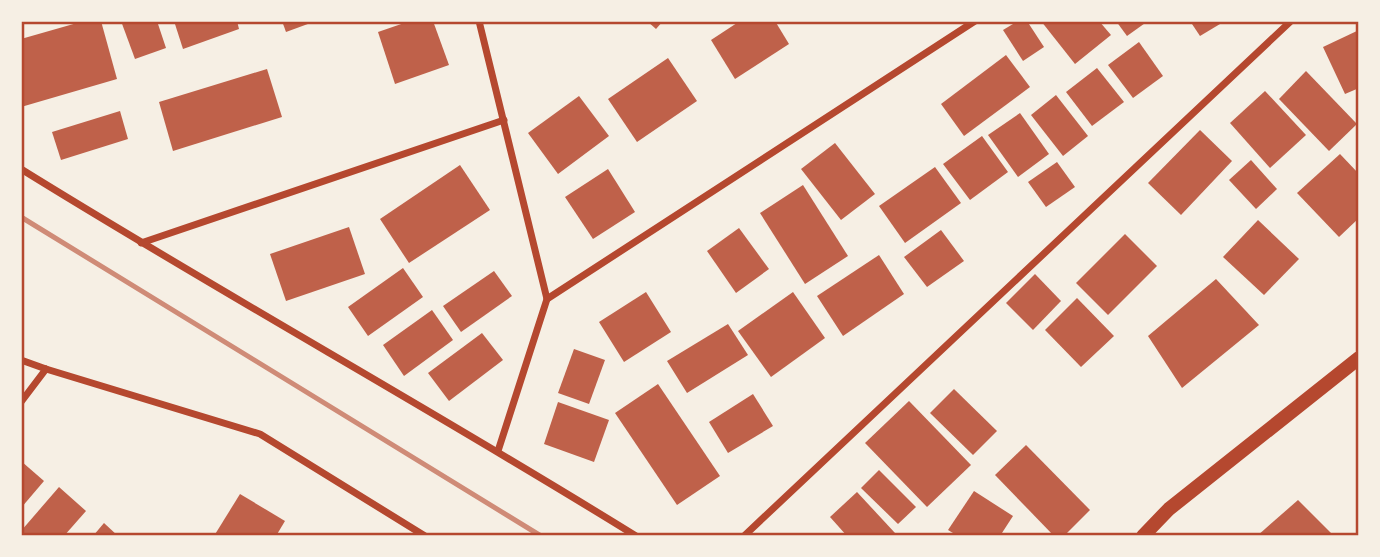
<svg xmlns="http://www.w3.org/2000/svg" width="1380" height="557" font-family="'PT Sans Narrow',sans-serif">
	<rect width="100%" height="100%" fill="#f6efe4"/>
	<g fill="#bf614a">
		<polygon points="84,21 101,21 117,79 21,107 21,39"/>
		<polygon points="121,21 157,21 166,48 135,59"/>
		<polygon points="174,21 237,21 239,29 183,49"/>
		<polygon points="282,21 316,21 286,32"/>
		<polygon points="410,21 433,21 449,65 395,84 378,32"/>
		<polygon points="647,21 663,21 656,29"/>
		<polygon points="740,21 775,21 789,44 735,79 711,40"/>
		<polygon points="1018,21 1027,21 1044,47 1023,61 1003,30"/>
		<polygon points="1041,21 1099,21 1111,35 1075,64"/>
		<polygon points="1116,21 1148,21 1127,36"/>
		<polygon points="1190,21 1225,21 1200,36"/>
		<polygon points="1359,30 1359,88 1345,94 1323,47"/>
		<polygon points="1139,42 1163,76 1133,98 1108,65"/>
		<polygon points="1006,55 1030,87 964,136 941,104"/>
		<polygon points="668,58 697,101 637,142 608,99"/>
		<polygon points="1097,68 1124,102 1092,126 1066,92"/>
		<polygon points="267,69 282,117 173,151 159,102"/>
		<polygon points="1306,71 1357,124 1329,151 1279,99"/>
		<polygon points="1265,91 1306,135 1270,168 1230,123"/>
		<polygon points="1056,95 1088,136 1063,156 1031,115"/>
		<polygon points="579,96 609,136 558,174 528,133"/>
		<polygon points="120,111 128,139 61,160 52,132"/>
		<polygon points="1020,113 1049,154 1018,177 988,135"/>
		<polygon points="1200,130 1232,161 1181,215 1148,183"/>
		<polygon points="982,136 1008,172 970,200 943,164"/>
		<polygon points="835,143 875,194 841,220 801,169"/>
		<polygon points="1340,154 1359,174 1359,218 1339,237 1297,193"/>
		<polygon points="1251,160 1277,189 1256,209 1229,180"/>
		<polygon points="1057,162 1075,187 1046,207 1028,182"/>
		<polygon points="460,165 490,210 409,263 380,219"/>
		<polygon points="935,167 961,203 905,243 879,206"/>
		<polygon points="608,169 635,212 593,239 565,197"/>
		<polygon points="803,185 848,256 805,284 760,213"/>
		<polygon points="1258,220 1299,259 1264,295 1223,257"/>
		<polygon points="349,227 365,274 286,301 270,254"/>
		<polygon points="739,228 769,269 736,293 707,251"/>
		<polygon points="941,230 964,261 927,287 904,257"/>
		<polygon points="1125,234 1157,266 1108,315 1076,283"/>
		<polygon points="879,255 904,294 843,336 817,296"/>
		<polygon points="403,268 423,297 368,336 348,307"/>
		<polygon points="494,271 512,296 461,332 443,306"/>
		<polygon points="1035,274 1061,301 1033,330 1006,303"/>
		<polygon points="1216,279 1259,325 1182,388 1148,336"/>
		<polygon points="646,292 671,332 624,362 599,322"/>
		<polygon points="793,292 825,338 771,377 738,331"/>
		<polygon points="1077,298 1114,336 1081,367 1045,330"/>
		<polygon points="432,310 453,340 404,376 383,345"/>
		<polygon points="728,324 748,355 687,393 667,361"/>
		<polygon points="482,333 503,360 449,401 428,373"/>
		<polygon points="574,349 605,360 589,404 558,393"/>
		<polygon points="658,384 720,476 677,505 615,413"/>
		<polygon points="954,389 997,431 973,455 930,413"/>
		<polygon points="753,394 773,426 728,453 709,422"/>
		<polygon points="909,401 971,465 927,507 865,443"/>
		<polygon points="558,402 609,420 594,462 544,444"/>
		<polygon points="1026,445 1090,510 1064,536 1054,536 995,475"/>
		<polygon points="21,461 44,481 21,508"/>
		<polygon points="879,470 916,507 898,524 861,488"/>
		<polygon points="59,487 86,511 64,536 21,536 21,531"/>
		<polygon points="974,491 1013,516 1000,536 958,536 948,530"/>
		<polygon points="857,492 895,533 892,536 847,536 830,517"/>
		<polygon points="240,494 285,521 276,536 214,536"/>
		<polygon points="1298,500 1334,536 1257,536"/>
		<polygon points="104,523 118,536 93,536"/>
	</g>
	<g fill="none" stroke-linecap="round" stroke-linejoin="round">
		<g stroke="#b5482f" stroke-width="7">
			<polyline points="479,21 547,299 498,451"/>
			<path d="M21,169C224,295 433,410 636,536"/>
			<polyline points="141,243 504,120"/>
			<polyline points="547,299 975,21"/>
			<polyline points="21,360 46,369 260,434 425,536"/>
			<polyline points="21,402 46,369"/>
			<polyline points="744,536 1291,21"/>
		</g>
		<polyline stroke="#b5482f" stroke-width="14" points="1143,536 1169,509 1359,358"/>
		<polyline stroke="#cf8b77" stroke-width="5" points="21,217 541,536"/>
	</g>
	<rect width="1380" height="557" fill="none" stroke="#f6efe4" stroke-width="46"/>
	<rect x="23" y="23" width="1334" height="511" fill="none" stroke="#b5482f" stroke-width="2.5"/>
</svg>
